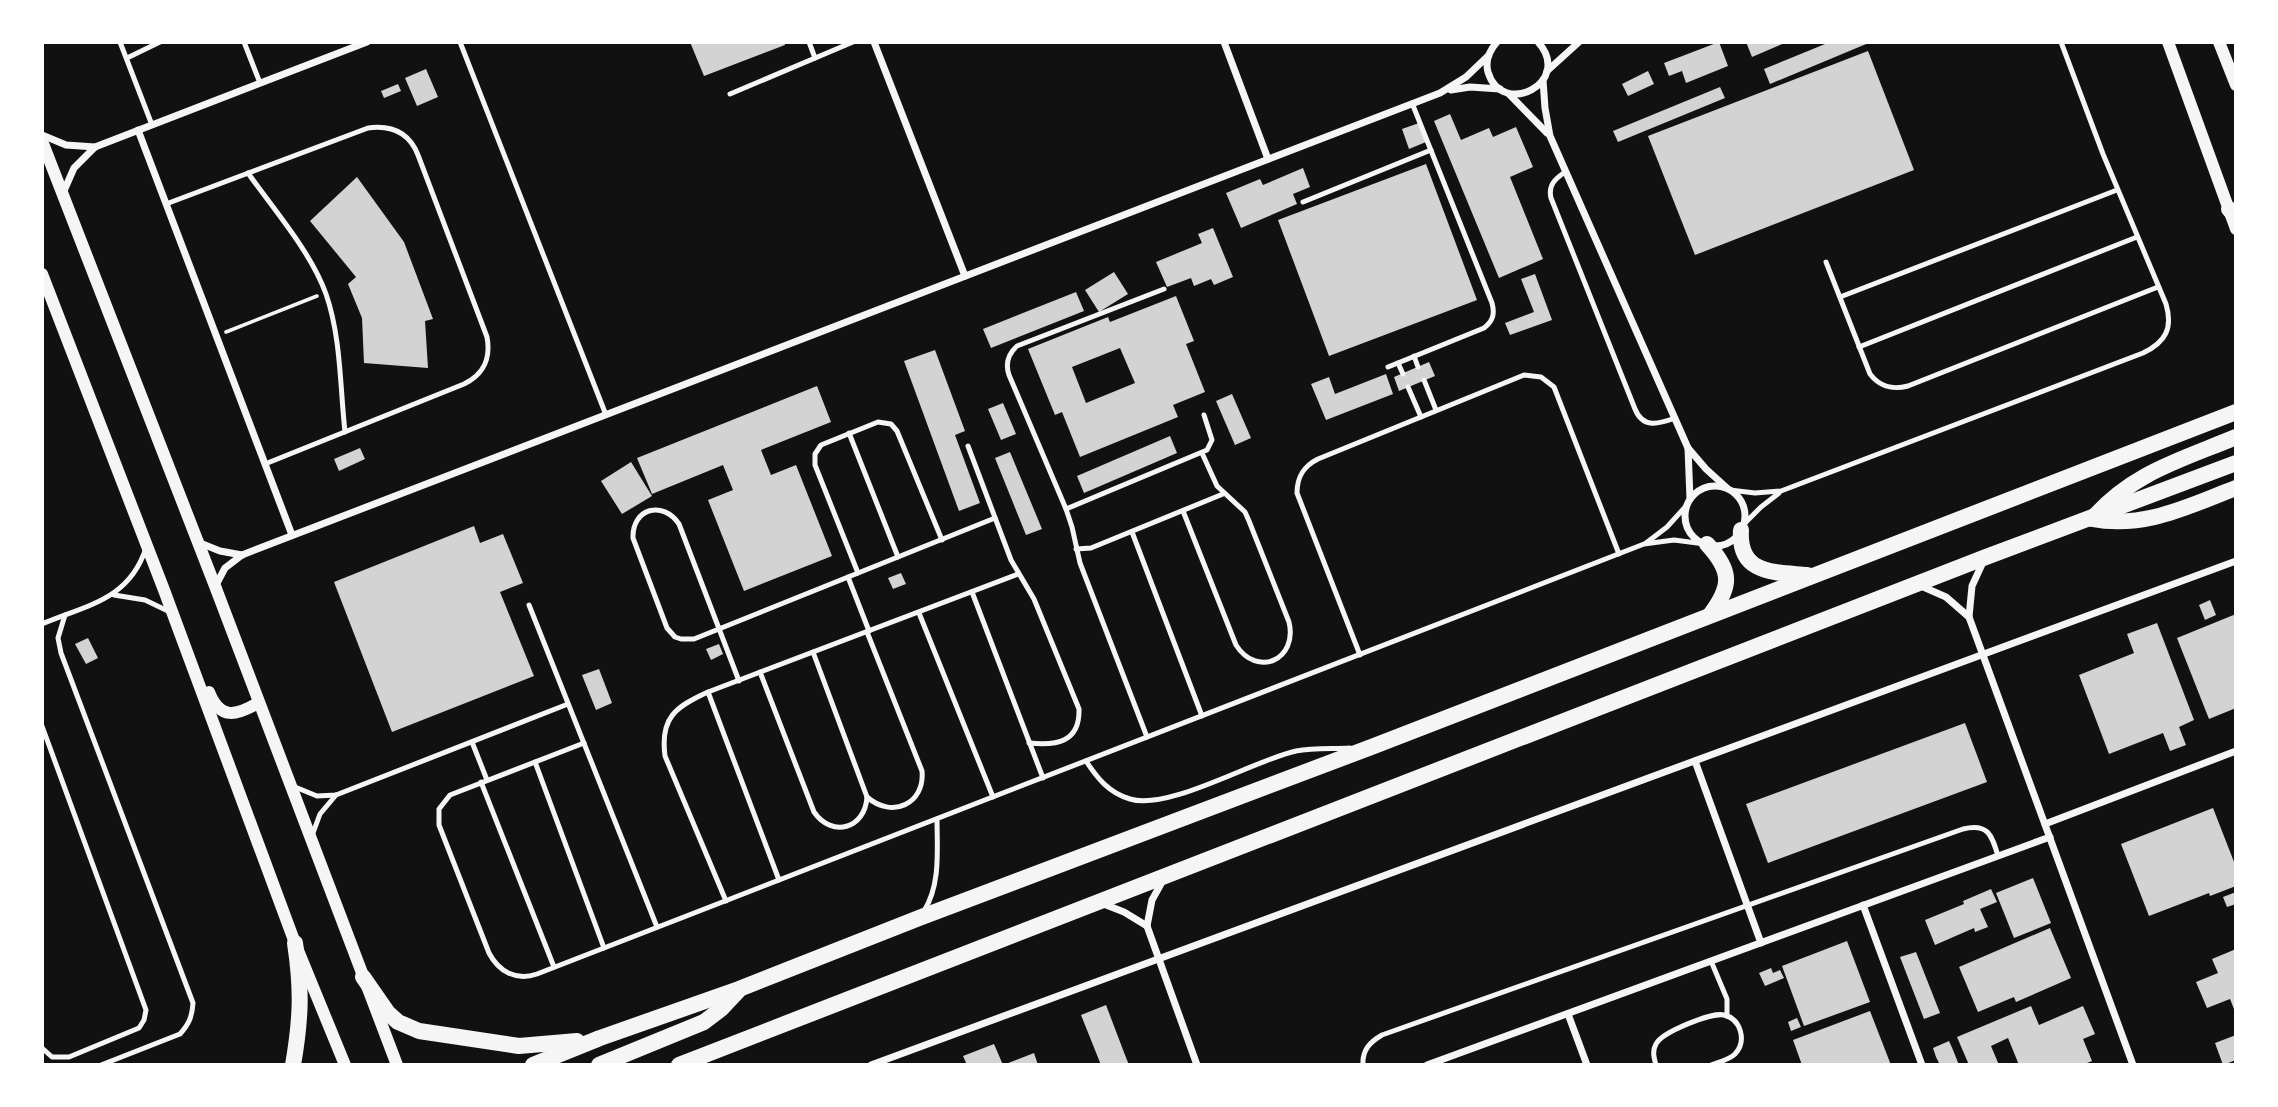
<svg xmlns="http://www.w3.org/2000/svg" width="2278" height="1107" font-family="Quicksand,sans-serif">
	<rect width="100%" height="100%" fill="#111"/>
	<g fill="#d3d3d3" fill-rule="evenodd">
		<polygon points="690,42 784,42 785,45 704,76"/>
		<polygon points="1719,42 1728,66 1686,83 1682,71 1669,76 1664,63"/>
		<polygon points="1746,42 1787,42 1752,57"/>
		<polygon points="1830,42 1871,42 1770,84 1764,69"/>
		<polygon points="1868,51 1914,170 1695,255 1648,136"/>
		<polygon points="426,69 438,97 417,106 405,78"/>
		<polygon points="1648,71 1654,84 1628,96 1622,84"/>
		<polygon points="398,84 401,91 384,98 381,91"/>
		<polygon points="1720,87 1725,98 1618,142 1613,131"/>
		<polygon points="1450,114 1461,140 1489,128 1493,137 1516,127 1533,167 1510,177 1543,259 1499,278 1434,121"/>
		<polygon points="1419,123 1426,142 1409,149 1402,129"/>
		<polygon points="1426,164 1477,300 1329,356 1278,220"/>
		<polygon points="1303,168 1310,187 1293,194 1297,204 1241,228 1226,193 1260,179 1263,185"/>
		<polygon points="357,177 404,242 433,319 425,321 428,368 364,363 362,318 348,284 356,277 310,221"/>
		<polygon points="1213,228 1233,277 1214,285 1211,279 1194,286 1191,278 1167,287 1156,262 1202,243 1198,234"/>
		<polygon points="1114,272 1128,294 1099,312 1085,290"/>
		<polygon points="1535,274 1552,320 1510,335 1505,323 1534,312 1521,279"/>
		<polygon points="1076,292 1084,311 991,348 983,329"/>
		<path d="M1176,296L1194,341L1186,344L1205,392L1173,405L1178,417L1080,457L1062,412L1055,415L1028,349L1108,317L1110,322ZM1120,348L1135,383L1086,403L1072,367Z"/>
		<polygon points="935,350 965,431 955,435 980,503 959,511 904,361"/>
		<polygon points="1429,362 1435,376 1399,391 1394,377"/>
		<polygon points="1386,374 1393,394 1326,420 1311,384 1329,377 1335,394"/>
		<polygon points="817,386 831,422 761,450 771,475 796,465 832,556 744,591 708,500 733,490 723,465 652,494 637,458"/>
		<polygon points="1232,394 1251,438 1235,445 1216,401"/>
		<polygon points="1003,403 1016,434 1001,440 988,409"/>
		<polygon points="1170,436 1177,453 1084,493 1077,476"/>
		<polygon points="360,448 365,459 339,471 334,459"/>
		<polygon points="1010,452 1042,529 1026,535 995,458"/>
		<polygon points="631,462 652,496 622,514 601,481"/>
		<polygon points="474,526 480,543 503,534 523,583 500,592 534,676 392,732 334,582"/>
		<polygon points="901,573 906,584 893,589 888,578"/>
		<polygon points="2210,600 2216,615 2205,620 2199,605"/>
		<polygon points="2236,614 2236,708 2209,719 2177,638"/>
		<polygon points="2157,623 2194,720 2179,727 2186,745 2170,751 2163,733 2109,754 2079,675 2134,653 2127,634"/>
		<polygon points="88,638 98,658 86,664 75,644"/>
		<polygon points="719,644 723,654 711,660 706,649"/>
		<polygon points="599,669 612,703 596,710 582,675"/>
		<polygon points="1965,723 1987,782 1768,863 1746,804"/>
		<polygon points="2213,808 2236,867 2236,886 2210,896 2209,893 2149,916 2121,844"/>
		<polygon points="2033,878 2051,923 2014,938 1996,893"/>
		<polygon points="1991,889 1997,902 1980,909 1988,927 1975,932 1974,928 1935,945 1925,920 1964,904 1963,901"/>
		<polygon points="2236,892 2236,904 2227,907 2223,897"/>
		<polygon points="2050,928 2071,978 2016,1002 2014,997 1978,1012 1959,967"/>
		<polygon points="1847,941 1870,1002 1804,1026 1782,966"/>
		<polygon points="2236,949 2236,1014 2230,999 2207,1008 2196,982 2218,973 2212,959"/>
		<polygon points="1916,952 1940,1013 1924,1019 1900,957"/>
		<polygon points="1771,968 1773,973 1780,970 1784,978 1765,986 1759,973"/>
		<polygon points="1106,1005 1125,1055 1129,1065 1101,1065 1081,1015"/>
		<polygon points="2031,1006 2039,1025 2083,1006 2095,1034 2083,1039 2092,1061 2082,1065 2019,1065 2008,1038 1991,1046 1999,1065 1969,1065 1957,1037"/>
		<polygon points="1870,1011 1891,1065 1802,1065 1793,1040"/>
		<polygon points="1797,1018 1801,1027 1791,1031 1788,1022"/>
		<polygon points="2236,1035 2236,1060 2223,1065 2215,1043"/>
		<polygon points="1949,1041 1953,1050 1959,1065 1940,1065 1936,1057 1933,1048"/>
		<polygon points="994,1044 1003,1065 1034,1053 1038,1065 967,1065 963,1056"/>
	</g>
	<g fill="none" stroke-linecap="round" stroke-linejoin="round">
		<polyline stroke="#f5f5f5" stroke-width="3.5" points="226,332 317,296"/>
		<g stroke="#f5f5f5" stroke-width="5">
			<polyline points="120,42 152,125"/>
			<polyline points="244,42 260,83"/>
			<polyline points="460,42 606,415"/>
			<polyline points="809,42 815,58"/>
			<polyline points="127,58 160,42"/>
			<polyline points="730,94 853,42"/>
			<path d="M1565,172C1555,179 1548,185 1551,198L1635,409C1643,429 1659,424 1675,418"/>
			<path d="M248,173C274,210 311,252 326,294C341,337 340,387 345,432"/>
			<polyline points="1303,202 1431,150"/>
			<path d="M166,204L368,128C391,125 409,132 418,155L487,337C491,359 484,374 464,384L265,464"/>
			<path d="M1826,262L1870,374C1880,387 1892,390 1908,386L2158,287"/>
			<polyline points="1840,297 2117,190"/>
			<polyline points="1859,347 2137,237"/>
			<polyline points="1414,356 1418,367"/>
			<polyline points="1398,363 1403,374"/>
			<path d="M1388,367L1484,328C1493,321 1495,314 1492,303L1412,103"/>
			<polyline points="1424,380 1436,410"/>
			<polyline points="1408,387 1421,417"/>
			<polyline points="849,433 898,557"/>
			<path d="M968,446L1011,560L1034,599L1079,709C1080,742 1057,746 1029,743"/>
			<path d="M1730,490L1755,493L1781,491L2143,353C2166,342 2173,328 2166,304L2103,154L2061,42"/>
			<polyline points="1066,509 1207,450 1212,440 1204,415"/>
			<path d="M1183,511L1236,645C1257,678 1298,660 1289,622L1249,521L1245,512L1217,486L1202,453"/>
			<polyline points="1743,525 1761,507 1779,493"/>
			<polyline points="1132,532 1202,716"/>
			<polyline points="1646,543 1667,527 1687,505"/>
			<polyline points="1076,549 1091,548 1223,494"/>
			<polyline points="858,573 815,465 815,454 821,445 878,422 891,424 897,431 942,540"/>
			<polyline points="848,577 869,631"/>
			<polyline points="972,592 1043,778"/>
			<polyline points="114,595 145,600 170,612"/>
			<polyline points="529,605 657,927"/>
			<polyline points="919,613 993,797"/>
			<path d="M65,615L58,638L61,653L193,1003C192,1017 189,1024 180,1034L101,1065"/>
			<path d="M42,624C87,605 129,600 146,548"/>
			<path d="M867,632L922,771C925,804 892,819 867,797"/>
			<path d="M1360,655L1297,493C1297,476 1304,466 1318,459L1524,375L1541,377L1554,387L1619,554"/>
			<path d="M760,672L814,812C832,838 865,829 867,797L813,652"/>
			<path d="M739,681C719,628 699,576 679,524C663,500 632,508 633,538L667,628L675,637L681,639H694L995,518"/>
			<polyline points="708,692 779,880"/>
			<polyline points="42,726 146,1010 144,1020 139,1028 69,1057 52,1057 42,1048"/>
			<path d="M1147,737L1080,563L1072,527L1066,509L1009,375C1005,363 1008,354 1017,346L1164,289"/>
			<polyline points="472,742 487,780"/>
			<path d="M584,743L450,795L439,809V825L489,953C499,972 516,981 537,974L1644,544L1674,540L1705,544"/>
			<path d="M1086,761C1097,778 1109,793 1130,799C1169,811 1254,760 1296,751C1313,748 1333,749 1350,748"/>
			<polyline points="535,762 604,948"/>
			<polyline points="481,782 554,967"/>
			<polyline points="295,787 317,796 336,795 568,704"/>
			<polyline points="313,833 320,814 336,795"/>
			<path d="M726,901L665,756C660,718 675,707 708,692L1018,574"/>
			<path d="M924,911C941,884 937,849 937,819"/>
			<polyline points="1711,961 1727,999 1727,1016"/>
			<path d="M1363,1065C1362,1050 1370,1042 1382,1035L1963,829C1988,823 1992,835 1998,856"/>
			<path d="M1656,1065C1654,1058 1652,1051 1656,1044C1662,1032 1712,1012 1724,1015C1741,1019 1747,1041 1735,1054C1729,1060 1718,1062 1711,1065"/>
		</g>
		<g stroke="#f5f5f5" stroke-width="7">
			<polyline points="874,42 965,276"/>
			<polyline points="1224,42 1268,159"/>
			<path d="M1497,42C1489,51 1485,61 1488,72C1502,119 1574,82 1538,42"/>
			<polyline points="1547,71 1579,42"/>
			<polyline points="1543,80 1545,108 1550,136 1688,448 1706,469 1727,488"/>
			<polyline points="1451,90 1470,87 1500,89"/>
			<polyline points="1509,94 1547,133"/>
			<polyline points="138,130 292,535"/>
			<polyline points="42,135 66,145 95,147"/>
			<polyline points="63,193 74,168 95,147 367,42"/>
			<polyline points="1688,448 1690,499"/>
			<circle cx="1715" cy="516" r="30"/>
			<polyline points="200,543 220,551 242,555"/>
			<polyline points="1983,562 1972,586 1969,617 2133,1065"/>
			<polyline points="216,585 225,568 242,555 1440,93 1466,77 1488,56"/>
			<polyline points="1921,586 1946,597 1969,617"/>
			<polyline points="1695,761 1761,943"/>
			<polyline points="2045,824 2236,751"/>
			<polyline points="1162,882 1152,900 1147,926 1197,1065"/>
			<polyline points="1101,903 1124,912 1147,926"/>
			<polyline points="1863,905 1922,1065"/>
			<polyline points="1568,1014 1587,1065"/>
			<polyline points="871,1065 2236,561"/>
			<polyline points="1427,1065 2050,837"/>
		</g>
		<g stroke="#f5f5f5" stroke-width="12">
			<polyline points="2168,42 2236,229"/>
			<polyline points="2219,42 2236,85"/>
			<polyline points="42,141 215,586 397,1065"/>
			<polyline points="42,274 164,590 295,943 345,1065"/>
			<path d="M209,692C220,720 236,716 258,703"/>
		</g>
		<g stroke="#f5f5f5" stroke-width="16">
			<polyline points="2229,209 2236,217"/>
			<path d="M2236,437C2181,460 2133,472 2092,519C2145,529 2188,506 2236,488"/>
			<path d="M1741,530C1738,575 1775,572 1807,575"/>
			<path d="M1707,544C1732,571 1732,586 1710,615"/>
			<polyline points="363,977 388,1013 398,1022 419,1031 519,1046 577,1041"/>
			<path d="M293,1065C301,1019 302,989 295,943"/>
			<polyline points="533,1065 600,1038 739,989 919,918 1374,746 2236,412"/>
			<polyline points="599,1065 704,1022 721,1009 738,991"/>
			<polyline points="679,1065 1986,557 2236,463"/>
		</g>
	</g>
	<rect width="2278" height="1107" fill="none" stroke="#ffffff" stroke-width="88"/>
</svg>
